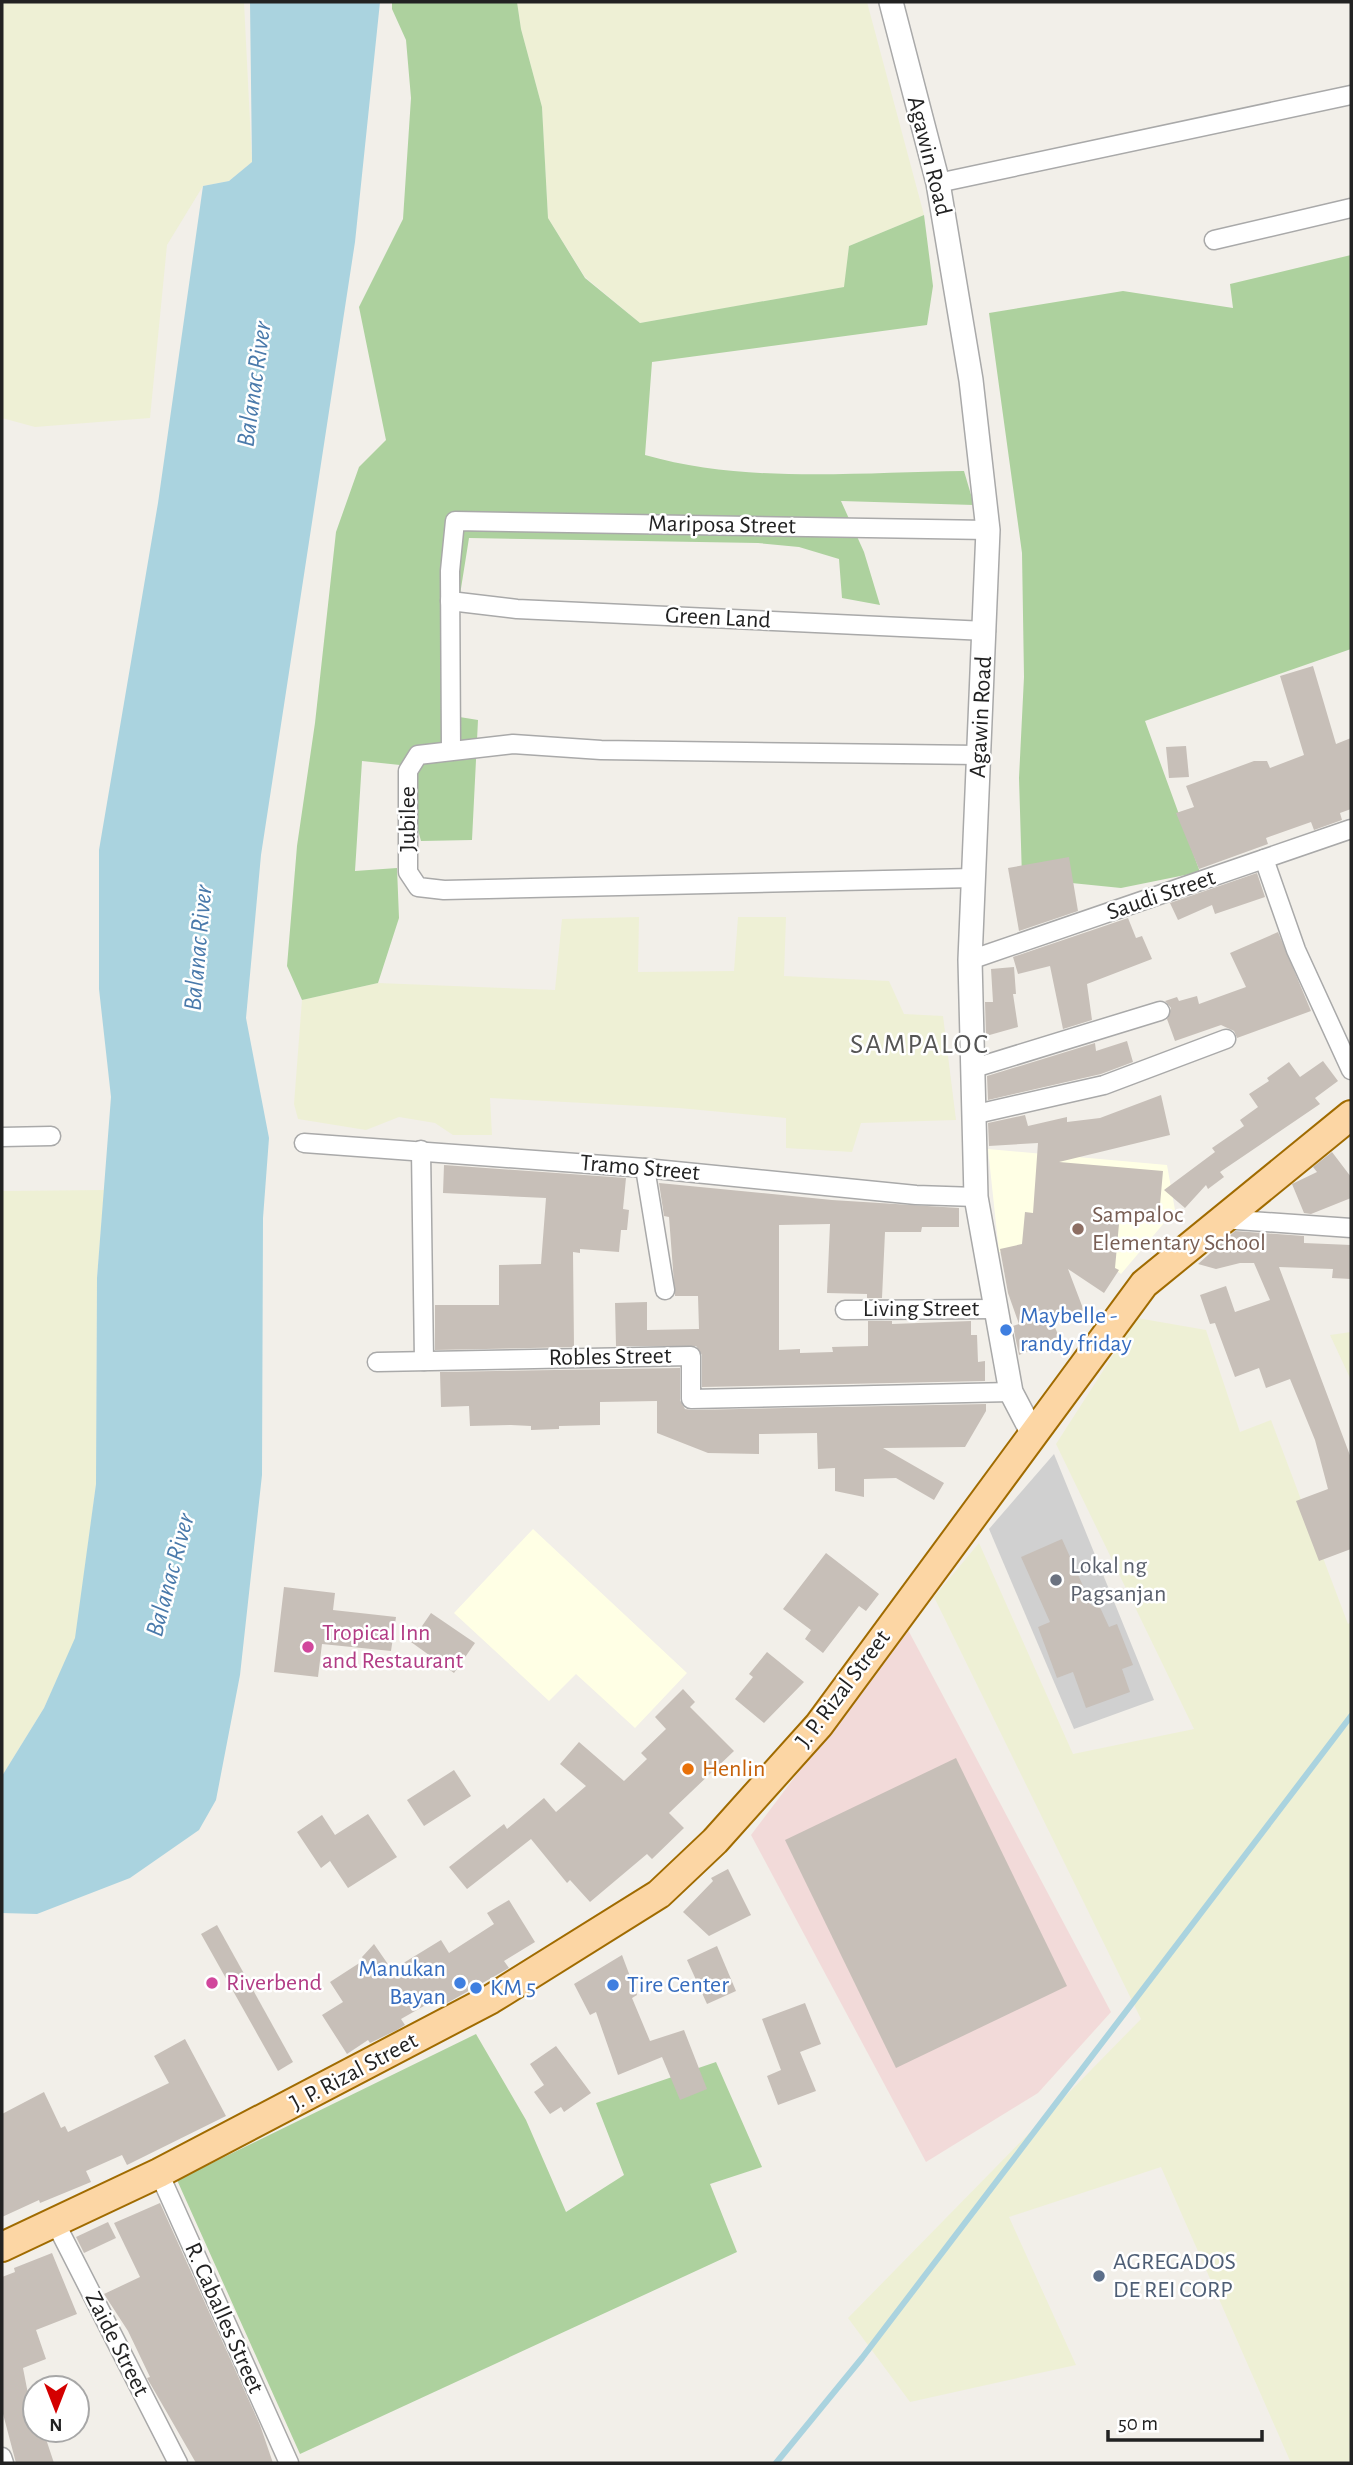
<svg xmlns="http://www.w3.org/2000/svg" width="1353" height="2465" font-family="'Alegreya Sans',sans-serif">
	<rect width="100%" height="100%" fill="#f2efe9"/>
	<polygon fill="#f2dad9" points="907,1628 1111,2012 1038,2093 926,2162 751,1835"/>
	<g fill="#ffffe5">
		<polygon points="988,1149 1167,1165 1175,1210 1121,1274 1084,1248 999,1252"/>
		<polygon points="533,1529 687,1673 635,1728 576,1674 549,1701 454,1613"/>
	</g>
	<polygon fill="#d0d0d0" points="1054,1454 1154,1700 1074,1729 989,1529"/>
	<g fill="#eef0d5">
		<polygon points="2,2 244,2 252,162 229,181 203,186 167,245 150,418 35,427 2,418"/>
		<polygon points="517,2 867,2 924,215 849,246 845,287 640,323 585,277 548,218 542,107 521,29"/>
		<polygon points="639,917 638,972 734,971 738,917 786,917 784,976 889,981 904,1014 943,1016 956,1120 861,1123 852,1152 786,1148 786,1118 679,1108 490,1098 492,1135 453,1135 435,1123 399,1117 366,1130 298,1119 294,1104 302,1000 378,983 555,990 562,919"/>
		<polygon points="104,1190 97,1278 96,1484 76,1638 44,1708 2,1776 2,1191"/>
		<polygon points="1137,1318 1206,1330 1240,1432 1271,1420 1348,1624 1351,1622 1351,2463 1291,2463 1161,2167 1009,2217 1076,2365 910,2402 848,2318 1141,2019 934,1597 979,1543 1073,1754 1194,1729 1056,1444"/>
		<polygon points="1351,1332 1351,1380 1330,1335"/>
	</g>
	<g fill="#add19e">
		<path d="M392,2H517L521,29L542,107L548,218L585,278L640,323L844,287L849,246L924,215L933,286L927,325L652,362L645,455C746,484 860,472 964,471L974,505L841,501L864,552L880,605L842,598L839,559L799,547L758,543L469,538L441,714L478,720L472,840L421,841L400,765L362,761L355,871L397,868L399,918L378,983L302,1000L287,966L297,846L315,723L336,532L359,467L386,440L359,307L403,219L411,98L406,40L392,9Z"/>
		<polygon points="1351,255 1351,649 1145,721 1200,872 1121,888 1022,878 1019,778 1024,677 1022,553 989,313 1123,291 1233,308 1230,284"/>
		<polygon points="476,2034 526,2120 566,2212 624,2175 596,2103 716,2062 762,2167 710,2184 737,2252 300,2454 177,2180"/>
	</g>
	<polygon fill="#aad3df" points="250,2 380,2 355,242 261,855 246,1018 269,1138 263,1218 262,1475 240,1675 216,1800 199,1830 130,1878 37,1914 2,1913 2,1776 44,1708 75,1638 96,1484 97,1278 111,1097 99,989 99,850 158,503 203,186 229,181 252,162"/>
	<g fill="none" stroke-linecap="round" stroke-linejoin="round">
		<polyline stroke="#aad3df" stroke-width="6" points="776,2463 862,2358 1351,1716"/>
	</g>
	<g fill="#c7bfb8">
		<polygon points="1313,666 1336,744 1351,738 1351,809 1340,813 1342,820 1314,830 1311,822 1266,838 1268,844 1199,869 1176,813 1194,807 1186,786 1254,761 1267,761 1270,768 1304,755 1280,676"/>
		<polygon points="1186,746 1189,777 1169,778 1166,747"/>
		<polygon points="1069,857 1078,911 1019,931 1008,868"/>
		<polygon points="1257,873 1265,897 1215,914 1212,905 1178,920 1170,903"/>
		<polygon points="1128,918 1136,938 1142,936 1152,959 1087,984 1092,1020 1063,1029 1050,966 1018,974 1013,957"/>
		<polygon points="1278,932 1311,1011 1237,1038 1234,1031 1221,1025 1175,1041 1167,1019 1171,1008 1165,1001 1177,997 1179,1001 1197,996 1199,1004 1246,987 1230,953"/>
		<polygon points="1014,967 1016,994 1013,994 1018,1027 986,1036 985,1002 993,1002 991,969"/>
		<polygon points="1127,1041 1133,1062 1101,1074 988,1100 987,1076 1095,1043 1096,1051"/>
		<polygon points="1323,1061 1338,1081 1315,1098 1320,1104 1220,1172 1224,1177 1208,1189 1206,1185 1185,1208 1164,1190 1215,1152 1212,1148 1244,1126 1240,1120 1258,1107 1249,1094 1269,1081 1267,1078 1289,1062 1300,1077"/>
		<polygon points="1161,1095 1170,1135 1059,1162 1163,1171 1159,1216 1120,1213 1115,1268 1119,1270 1104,1293 1068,1269 1084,1311 1053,1323 1060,1339 1019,1355 1013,1326 1019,1324 1008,1293 1000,1249 1022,1244 1025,1212 1033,1213 1038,1143 989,1146 988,1123 1025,1115 1028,1126 1067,1117 1067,1122 1100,1118"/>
		<polygon points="1332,1152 1351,1177 1351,1198 1311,1214 1304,1213 1292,1184 1317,1172 1313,1167"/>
		<polygon points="444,1165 626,1178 623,1209 629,1210 627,1230 621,1230 619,1252 580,1249 580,1253 573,1252 574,1347 435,1350 435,1305 499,1305 499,1265 541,1264 546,1198 443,1193"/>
		<polygon points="659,1183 832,1200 959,1208 959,1227 922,1227 921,1232 885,1232 882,1298 867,1298 867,1294 827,1293 830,1224 779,1225 779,1350 800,1349 800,1353 833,1352 832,1347 868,1346 868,1321 892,1321 892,1324 971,1321 971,1335 977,1335 978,1362 985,1361 985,1381 702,1387 702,1355 696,1346 616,1346 615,1303 647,1302 647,1330 699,1329 698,1296 675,1296 669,1217 664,1216"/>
		<polygon points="1235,1231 1304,1236 1304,1243 1351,1245 1351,1279 1332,1278 1333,1269 1279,1267 1351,1458 1351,1549 1319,1561 1296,1501 1328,1489 1315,1440 1290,1379 1266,1388 1259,1368 1235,1377 1215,1323 1210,1324 1200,1295 1226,1286 1235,1312 1270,1300 1254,1263 1240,1263 1216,1269 1198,1264"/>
		<polygon points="680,1368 680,1400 685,1409 691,1410 986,1404 986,1411 965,1447 883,1448 944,1483 934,1500 896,1478 864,1479 864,1497 835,1491 835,1468 818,1469 817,1433 759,1434 759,1454 708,1453 657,1433 657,1401 600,1402 600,1425 559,1426 559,1429 531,1430 531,1426 511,1425 470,1426 469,1406 441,1407 440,1372"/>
		<polygon points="1062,1539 1092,1606 1098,1603 1109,1627 1117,1624 1133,1665 1122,1669 1130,1692 1086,1708 1073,1672 1057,1678 1038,1627 1050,1622 1021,1557"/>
		<polygon points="826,1553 879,1594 866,1611 859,1606 823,1653 805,1639 811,1630 783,1609"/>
		<polygon points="284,1587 335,1593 333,1610 396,1617 391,1651 322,1644 318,1677 274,1672"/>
		<polygon points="431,1613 475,1643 454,1673 411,1642"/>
		<polygon points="767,1652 804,1682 764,1723 735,1699 753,1677 749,1674"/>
		<polygon points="683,1689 695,1702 690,1707 734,1751 669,1813 684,1828 652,1859 647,1854 590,1902 570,1880 567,1883 531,1839 467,1889 449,1867 504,1824 507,1829 544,1798 556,1812 586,1786 560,1764 579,1742 624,1781 647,1759 641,1753 666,1729 655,1717"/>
		<polygon points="956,1758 1067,1986 896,2068 785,1840"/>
		<polygon points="454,1770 471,1796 424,1826 407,1800"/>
		<polygon points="368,1814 397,1857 348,1888 330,1861 321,1868 297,1832 322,1815 335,1835"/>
		<polygon points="728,1869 751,1915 709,1936 683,1912 713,1881 711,1878"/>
		<polygon points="509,1900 535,1942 504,1961 509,1968 442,2006 438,1998 401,2019 405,2025 397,2030 370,2043 368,2040 347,2054 322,2015 343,2002 330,1982 364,1960 362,1957 374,1944 392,1970 441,1940 449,1953 494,1924 487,1913"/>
		<polygon points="217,1925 293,2062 278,2071 201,1934"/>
		<polygon points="717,1946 736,1991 707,2004 687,1960"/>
		<polygon points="622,1955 637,1995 632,1998 650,2041 684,2030 707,2089 680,2100 662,2057 618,2075 596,2012 590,2015 574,1984"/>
		<polygon points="805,2003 821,2044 800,2052 816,2091 778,2105 767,2076 781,2070 762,2019"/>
		<polygon points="185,2039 226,2116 127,2165 122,2155 86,2171 91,2182 40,2203 39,2200 2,2217 2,2114 44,2092 61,2128 65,2126 68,2132 169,2083 154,2056"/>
		<polygon points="556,2046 591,2093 564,2112 561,2107 550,2114 534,2092 544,2085 530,2064"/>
		<polygon points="160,2203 260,2425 273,2463 196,2463 147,2378 150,2377 128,2331 104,2294 140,2277 114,2223"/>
		<polygon points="108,2222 116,2238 84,2253 76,2237"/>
		<polygon points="52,2253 77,2314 36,2330 46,2359 23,2368 35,2430 43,2430 54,2463 16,2463 2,2410 2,2277 15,2272 14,2268"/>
	</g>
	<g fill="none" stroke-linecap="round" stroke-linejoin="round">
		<g stroke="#a9a9a9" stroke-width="21">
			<g id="minor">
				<polyline points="938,183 1351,95"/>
				<polyline points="1214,240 1351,208"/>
				<polyline points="450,601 517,609 986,631"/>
				<polyline points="451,750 450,571 455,521 988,530"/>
				<polyline points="1264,859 1296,950 1351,1070"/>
				<polyline points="973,878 444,890 418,887 408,872 408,771 418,755 513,744 601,750 978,755"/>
				<polyline points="970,960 1351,829"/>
				<polyline points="971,1069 1160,1011"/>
				<polyline points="972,1115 1104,1085 1226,1039"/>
				<polyline points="2,1137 51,1136"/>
				<polyline points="304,1143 645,1168 916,1195 976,1197"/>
				<polyline points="421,1150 424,1361"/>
				<polyline points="645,1168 665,1290"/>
				<polyline points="1222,1219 1351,1228"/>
				<polyline points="845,1310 997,1309"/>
				<polyline points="377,1362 691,1356 691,1399 1011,1392"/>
				<polyline points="159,2173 289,2463"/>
				<polyline points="56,2224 178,2463"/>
				<polyline points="2,2457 4,2463"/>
			</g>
		</g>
		<g stroke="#a9a9a9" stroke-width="26">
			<polyline id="tertiary" points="891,2 938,183 971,380 988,530 970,960 976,1197 1011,1392 1033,1434"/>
		</g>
		<g stroke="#a06b00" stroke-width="32">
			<polyline id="primary" points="2,2247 159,2173 491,1999 659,1894 715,1841 819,1725 1144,1284 1351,1115"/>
		</g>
		<use href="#minor" stroke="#fff" stroke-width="18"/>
		<use href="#tertiary" stroke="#fff" stroke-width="23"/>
		<use href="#primary" stroke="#fcd6a4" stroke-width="28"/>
	</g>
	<circle fill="#8d6e63" stroke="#fff" stroke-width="2.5" cx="1078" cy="1229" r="7"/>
	<g fill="#3f7fe0" stroke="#fff" stroke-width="2.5">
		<circle cx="1006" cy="1330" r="7"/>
		<circle cx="460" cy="1983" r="7"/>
		<circle cx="613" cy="1985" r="7"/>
		<circle cx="476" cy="1988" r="7"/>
	</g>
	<circle fill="#6b7280" stroke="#fff" stroke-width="2.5" cx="1056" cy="1580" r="7"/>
	<g fill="#d1479c" stroke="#fff" stroke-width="2.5">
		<circle cx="308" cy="1647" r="7"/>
		<circle cx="212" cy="1983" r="7"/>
	</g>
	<circle fill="#e8710a" stroke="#fff" stroke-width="2.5" cx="688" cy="1769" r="7"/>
	<circle fill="#5c6f8a" stroke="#fff" stroke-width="2.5" cx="1099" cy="2276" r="7"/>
	<g text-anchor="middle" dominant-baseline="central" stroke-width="5" stroke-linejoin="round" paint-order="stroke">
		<g font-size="24" fill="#222" stroke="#fff">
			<text transform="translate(929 156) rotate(76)">Agawin Road</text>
			<text transform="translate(722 525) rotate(1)">Mariposa Street</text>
			<text transform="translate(718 618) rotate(3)">Green Land</text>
			<text transform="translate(981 717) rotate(-87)">Agawin Road</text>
			<text transform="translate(408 819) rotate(-90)">Jubilee</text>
			<text transform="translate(1161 895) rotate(-19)">Saudi Street</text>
			<text transform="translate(640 1168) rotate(5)">Tramo Street</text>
			<text x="921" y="1309">Living Street</text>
			<text transform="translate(610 1357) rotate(-1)">Robles Street</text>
			<text transform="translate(843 1689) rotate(-53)">J. P. Rizal Street</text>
			<text transform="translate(354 2072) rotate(-28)">J. P. Rizal Street</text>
			<text transform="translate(224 2318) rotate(66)">R. Caballes Street</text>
			<text transform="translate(117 2344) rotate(63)">Zaide Street</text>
		</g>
		<g font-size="24" fill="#785e54" stroke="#fff" text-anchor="start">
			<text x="1092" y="1215">Sampaloc<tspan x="1092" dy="28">Elementary School</tspan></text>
		</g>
		<g font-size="24" fill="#366cbe" stroke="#fff" text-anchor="start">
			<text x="1020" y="1316">Maybelle -<tspan x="1020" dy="28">randy friday</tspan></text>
			<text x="446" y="1969" text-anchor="end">Manukan<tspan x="446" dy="28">Bayan</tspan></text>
			<text x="627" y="1985">Tire Center</text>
			<text x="490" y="1988">KM 5</text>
		</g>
		<g font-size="24" fill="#5b616d" stroke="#fff" text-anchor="start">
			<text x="1070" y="1566">Lokal ng<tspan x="1070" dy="28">Pagsanjan</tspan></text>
		</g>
		<g font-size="24" fill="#b23c85" stroke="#fff" text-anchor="start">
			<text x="322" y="1633">Tropical Inn<tspan x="322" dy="28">and Restaurant</tspan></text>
			<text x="226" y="1983">Riverbend</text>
		</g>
		<g font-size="24" fill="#c56008" stroke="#fff" text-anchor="start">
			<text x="702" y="1769">Henlin</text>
		</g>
		<g font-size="24" fill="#4e5e75" stroke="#fff" text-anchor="start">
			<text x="1113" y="2262">AGREGADOS<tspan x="1113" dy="28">DE REI CORP</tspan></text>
		</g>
		<g font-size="26" font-style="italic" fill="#4a7aab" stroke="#fff">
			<text transform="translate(254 384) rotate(-82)">Balanac River</text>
			<text transform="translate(198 948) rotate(-85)">Balanac River</text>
			<text transform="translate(170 1575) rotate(-75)">Balanac River</text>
		</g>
		<g font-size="28" letter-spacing="2" fill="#555" stroke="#fff">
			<text x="920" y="1045">SAMPALOC</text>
		</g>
	</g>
	<rect width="1353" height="2465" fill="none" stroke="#222222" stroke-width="7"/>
	<g transform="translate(56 2409) rotate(180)"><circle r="33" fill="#ffffff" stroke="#a7a7a7" stroke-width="2"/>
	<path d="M0-5L12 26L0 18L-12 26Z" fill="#d40000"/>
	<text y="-10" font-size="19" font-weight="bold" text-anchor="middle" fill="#222222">N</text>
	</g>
	<path d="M1108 2430v10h154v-10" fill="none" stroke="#222222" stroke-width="3.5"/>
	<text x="1118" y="2430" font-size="21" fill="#222222" stroke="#ffffff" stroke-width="5" paint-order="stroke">50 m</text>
</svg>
